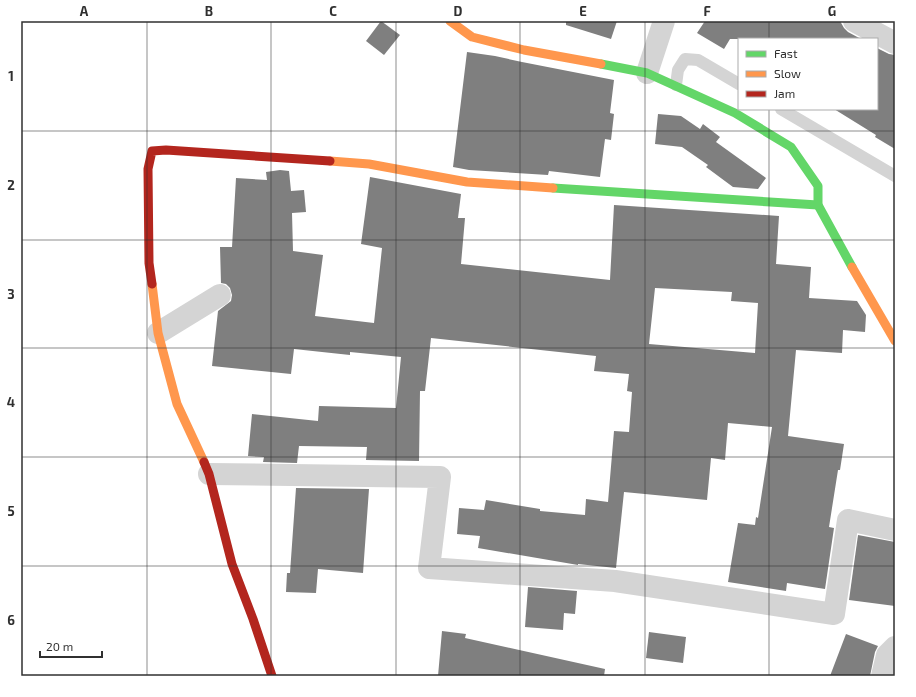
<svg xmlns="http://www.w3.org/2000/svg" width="916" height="697" font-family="'Exo 2',sans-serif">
	<rect width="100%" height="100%" fill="#fff"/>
	<g fill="#7f7f7f" fill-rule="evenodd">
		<polygon points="381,21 400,35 384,55 366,41"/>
		<polygon points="566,21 617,21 611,39 566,25"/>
		<polygon points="705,21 840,21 844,28 848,32 861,39 730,39 724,49 697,33"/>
		<polygon points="877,48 889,54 895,55 895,149 875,137 876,135 834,109 877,109"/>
		<polygon points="467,52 495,56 522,62 614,80 610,113 614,114 611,140 605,139 600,177 549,171 548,175 469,170 453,167"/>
		<polygon points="658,114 681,116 700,129 703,124 720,137 716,142 766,178 758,189 733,187 706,167 708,165 682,147 655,144"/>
		<path d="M280,170L289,171L291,191L304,190L306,212L292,213L293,251L323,255L315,316L374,323L382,248L361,244L370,177L461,194L458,218H465L461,264L610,280L614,205L779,216L776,264L811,267L809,298L857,301L866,315L865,332L843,330L842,353L796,350L788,436L844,444L840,470H838L829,527L834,528L825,589L787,583L786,591L728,582L738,523L755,525L756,517L758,518L772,427L728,423L725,460L711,458L707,500L624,492L616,568L578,564V565L478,548L480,536L457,534L459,508L484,510L486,500L540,509V511L585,515L586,499L608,502L614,431L629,432L632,392L627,391L629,374L594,371L596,356L431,338L425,391H420L419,461L366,460L367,447L299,446L297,463L263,462L264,457L248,456L252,414L318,421L319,406L396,408L401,357L350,352V355L294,349L291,374L212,366L218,311L231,301L232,295L230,288L226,284L221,283L220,247H232L236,178L267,180L266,172ZM655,288L732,292L731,301L758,303L755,353L649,344Z"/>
		<polygon points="296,488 369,489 363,573 318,569 316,593 286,592 287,573 290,573"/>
		<polygon points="858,535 895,542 895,606 849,600"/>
		<polygon points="528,587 577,591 575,614 564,613 563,630 525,627"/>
		<polygon points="442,631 466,634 465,638 605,669 604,676 438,676"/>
		<polygon points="649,632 686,637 683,663 646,658"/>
		<polygon points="846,634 878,646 875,652 870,676 830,676"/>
	</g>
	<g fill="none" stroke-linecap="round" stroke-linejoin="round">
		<g stroke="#d4d4d4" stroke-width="12">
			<polyline points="676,85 678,70 685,59 698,60 739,84"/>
			<polyline points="781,109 895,176"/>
		</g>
		<g stroke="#d4d4d4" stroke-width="22">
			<polyline points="854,21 895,43"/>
			<polyline points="647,73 664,21"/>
			<polyline points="158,333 220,295"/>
			<polyline points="209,474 440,477 429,568 615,581 834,614 848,520 895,530"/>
			<polyline points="882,676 887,655 895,647"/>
		</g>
		<g stroke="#63d668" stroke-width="9">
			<polyline points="601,64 647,73 735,113 791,147 818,186 818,205 852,267"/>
			<polyline points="553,188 818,205"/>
		</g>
		<g stroke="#ff974d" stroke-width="9">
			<polyline points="450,21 472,37 524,50 601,64"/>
			<polyline points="330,161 369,164 467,182 553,188"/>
			<polyline points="852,267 895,341"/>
			<polyline points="152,284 158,333 177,404 204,462"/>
		</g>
		<g stroke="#b3261e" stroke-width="9">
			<polyline points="152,284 149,263 148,169 152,151 166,150 330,161"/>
			<polyline points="204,462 209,474 232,564 253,619 272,676"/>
		</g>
	</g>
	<path fill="none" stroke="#303030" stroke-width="1" stroke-opacity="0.55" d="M147,21V676M271,21V676M396,21V676M520,21V676M645,21V676M769,21V39M769,109V676M21,131H895M21,240H895M21,348H895M21,457H895M21,566H895"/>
	<rect width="916" height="697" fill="none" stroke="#ffffff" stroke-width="44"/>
	<rect x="738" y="38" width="140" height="72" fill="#ffffff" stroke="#acacac"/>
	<rect x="746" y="51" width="20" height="6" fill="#63d668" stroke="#acacac"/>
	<text x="774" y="58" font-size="12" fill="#303030">Fast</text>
	<rect x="746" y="71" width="20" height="6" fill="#ff974d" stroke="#acacac"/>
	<text x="774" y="78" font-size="12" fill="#303030">Slow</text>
	<rect x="746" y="91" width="20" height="6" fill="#b3261e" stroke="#acacac"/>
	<text x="774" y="98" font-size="12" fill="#303030">Jam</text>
	<path d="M40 651v6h62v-6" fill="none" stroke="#303030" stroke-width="2"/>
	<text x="46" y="651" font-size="12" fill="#303030" stroke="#ffffff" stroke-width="3" paint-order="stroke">20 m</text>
	<rect x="22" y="22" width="872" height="653" fill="none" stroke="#303030" stroke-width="1.5"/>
	<g font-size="13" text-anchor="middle" font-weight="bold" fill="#303030">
		<text x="84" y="16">A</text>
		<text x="209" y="16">B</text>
		<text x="333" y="16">C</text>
		<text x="458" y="16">D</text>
		<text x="583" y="16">E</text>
		<text x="707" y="16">F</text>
		<text x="832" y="16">G</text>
		<text x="11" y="81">1</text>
		<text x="11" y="190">2</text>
		<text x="11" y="299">3</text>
		<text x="11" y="407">4</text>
		<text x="11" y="516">5</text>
		<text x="11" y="625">6</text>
	</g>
</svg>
